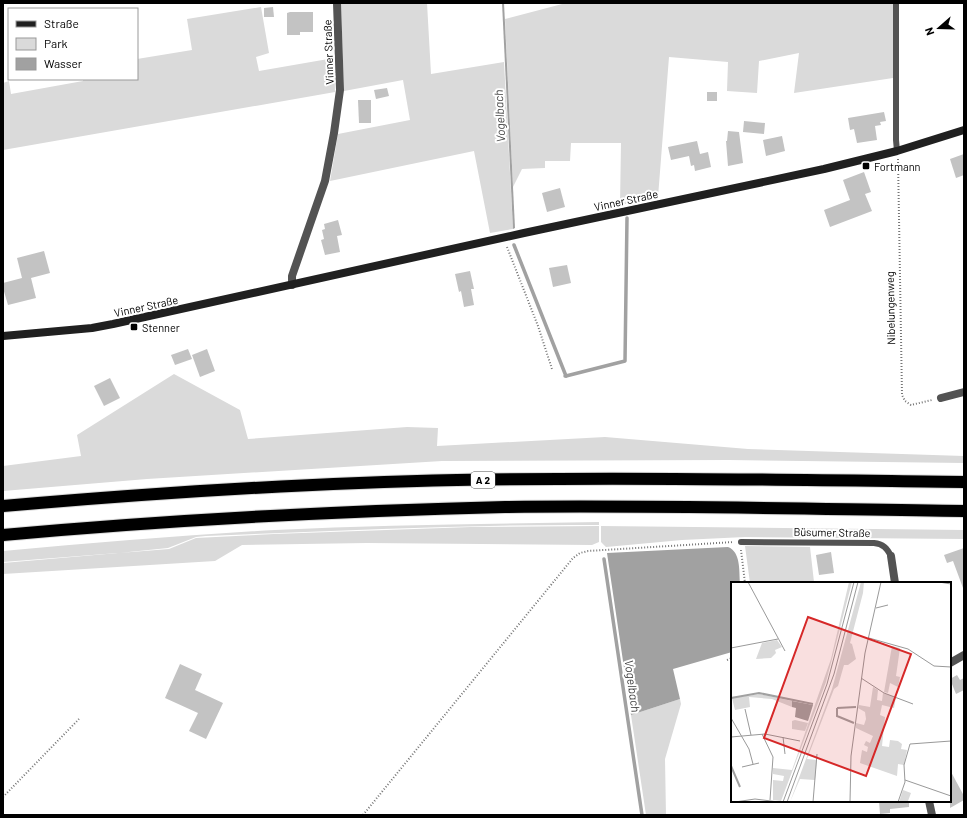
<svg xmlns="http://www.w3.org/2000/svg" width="967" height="818" font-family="Barlow,sans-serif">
	<rect width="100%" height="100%" fill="#fff"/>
	<g fill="#dadada">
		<polygon points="341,3 427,3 431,74 504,62 513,229 490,233 474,151 330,181 338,134 410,120 403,80 344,91"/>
		<polygon points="566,3 893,3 893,78 794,93 799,53 759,61 757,93 727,91 728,62 669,57 658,197 620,205 621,143 571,143 570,161 545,161 545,168 522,169 513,187 505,19"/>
		<polygon points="261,7 269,53 256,57 259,71 334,58 335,92 3,150 3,83 9,81 11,94 83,81 83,79 137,79 137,59 192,50 187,19"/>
		<polygon points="174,374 240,410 248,439 407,427 438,428 437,446 605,437 748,449 964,456 964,463 729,460 442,461 147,479 3,491 3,466 81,456 77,435"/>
		<path d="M599,522V525C468,524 337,531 206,536L196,537L168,548L119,553L169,549L196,538L274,534L471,527L599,526V542L592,545L367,543L242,545L215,561L3,574V563L118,553L3,562V551C94,543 184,535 275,530C383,525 491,524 599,522Z"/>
		<polygon points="601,526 964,530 964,539 745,537 682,540 606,547 601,542"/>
		<polygon points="745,546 810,547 814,582 818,583 750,583"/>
		<polygon points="680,699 681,704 665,759 666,815 646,815 631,715"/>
	</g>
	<g fill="#a1a1a1">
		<polygon points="502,3 504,3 515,228 513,229"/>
		<path d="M728,547C741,552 739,571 740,583H732V652L673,669L680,699L631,715L607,553Z"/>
	</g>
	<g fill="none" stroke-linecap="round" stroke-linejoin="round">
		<g stroke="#a1a1a1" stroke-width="3.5">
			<polyline points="514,245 566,376 565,376"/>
			<polyline points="566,376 625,361 627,218"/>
			<polyline points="604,559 642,815"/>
		</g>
	</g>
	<g fill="#c3c3c3">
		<polygon points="273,7 274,17 264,17 264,8"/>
		<polygon points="290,12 313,12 313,32 300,32 300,35 287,35 287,13"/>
		<polygon points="387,88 389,96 376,99 374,90"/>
		<rect x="707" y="92" width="10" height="9"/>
		<polygon points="358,100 371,100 371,123 359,123"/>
		<polygon points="884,112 886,121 880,122 881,125 875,126 877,140 857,143 854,129 850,130 848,118"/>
		<polygon points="744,121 765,123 764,134 743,132"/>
		<polygon points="728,131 739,132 743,163 728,166 726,141 727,141"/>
		<polygon points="782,136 785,151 766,156 763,140"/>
		<polygon points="697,141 700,154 708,152 711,167 695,171 694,165 691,166 689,156 671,160 668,147"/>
		<polygon points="964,154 964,175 956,178 950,159"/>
		<polygon points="864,172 871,192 865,194 872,211 830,227 824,210 850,200 843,180"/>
		<polygon points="560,188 565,207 547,212 542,193"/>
		<polygon points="338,220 342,235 337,236 340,252 325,255 321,240 324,239 322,230 325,229 324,224"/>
		<polygon points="44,251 50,273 31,278 36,298 8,305 3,288 3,283 22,278 17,258"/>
		<polygon points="567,265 571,283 553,287 549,268"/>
		<polygon points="470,271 474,289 471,289 474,305 464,307 461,291 459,292 455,274"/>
		<polygon points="188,349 192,359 175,365 171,355"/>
		<polygon points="207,349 215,371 200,377 192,355"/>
		<polygon points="110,378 120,398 104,406 94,386"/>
		<polygon points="964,548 964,588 963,588 953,561 947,563 944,555"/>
		<polygon points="831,552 834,573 819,575 816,555"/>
		<polygon points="180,664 202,674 195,690 223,703 206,739 189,731 198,713 165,698"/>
		<polygon points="957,675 960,680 964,678 964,690 956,694 950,679"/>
		<polygon points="950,770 964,796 964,800 950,808"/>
		<polygon points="879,801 909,801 909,807 890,809 890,813 880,814"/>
	</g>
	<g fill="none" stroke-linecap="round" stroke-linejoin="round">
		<g stroke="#dbdbdb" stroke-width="14">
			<g id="highway">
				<path d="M3,506C154,493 305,483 457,480C626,477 795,480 964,482"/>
				<path d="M3,535C170,520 337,511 505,507C658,505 811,509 964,511"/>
			</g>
		</g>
		<g stroke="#757575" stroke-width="2" stroke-dasharray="1 2" stroke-linecap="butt">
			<polyline points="898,159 902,395 905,401 911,405 932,400"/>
			<polyline points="507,247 538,326 552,369"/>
			<polyline points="741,550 745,583"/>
			<polyline points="727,660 732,658"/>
			<polyline points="3,797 79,719"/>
			<polyline points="363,815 573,558 580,553 588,551 734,542"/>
		</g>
		<g stroke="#535353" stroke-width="6">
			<polyline points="896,3 896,140 897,151"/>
			<path d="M741,542L874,543C883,544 887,548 891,556"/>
		</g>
		<g stroke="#535353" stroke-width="8">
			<polyline points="292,285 292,276 325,181 334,133 340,90 337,3"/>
			<polyline points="941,398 964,392"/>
			<polyline points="891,556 895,583"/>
			<polyline points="950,663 964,655"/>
			<polyline points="929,801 932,815"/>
		</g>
		<polyline stroke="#202020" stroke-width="8" points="3,336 92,328 113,324 524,233 824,169 897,151 964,130"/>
		<use href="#highway" stroke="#000" stroke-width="12"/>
	</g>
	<g fill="#000" stroke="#fff" stroke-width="1.5">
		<rect x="862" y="162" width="8" height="8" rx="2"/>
		<rect x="130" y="323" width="8" height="8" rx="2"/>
	</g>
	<g text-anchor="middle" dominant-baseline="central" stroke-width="4" stroke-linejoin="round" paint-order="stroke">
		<rect fill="#fff" stroke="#4c4c4c" stroke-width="1" x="471" y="472" width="24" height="16" rx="3"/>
		<g font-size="10" font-weight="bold" fill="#000">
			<text x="483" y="480">A 2</text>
		</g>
		<g font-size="11" fill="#000" stroke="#fff">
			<text transform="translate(328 52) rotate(-92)">Vinner Straße</text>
			<text transform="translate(626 200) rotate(-12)">Vinner Straße</text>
			<text transform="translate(146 306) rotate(-12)">Vinner Straße</text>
			<text transform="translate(890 308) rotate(-91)">Nibelungenweg</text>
			<text transform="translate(832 532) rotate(1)">Büsumer Straße</text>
		</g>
		<g font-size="11" fill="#000" stroke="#fff" text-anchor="start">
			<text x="874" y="166">Fortmann</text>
			<text x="142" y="327">Stenner</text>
		</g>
		<g font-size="12" font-style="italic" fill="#424242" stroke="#fff">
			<text transform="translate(499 116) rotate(-93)">Vogelbach</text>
			<text transform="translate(633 686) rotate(82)">Vogelbach</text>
		</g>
	</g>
	<g transform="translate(731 582)">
		<rect width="220" height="220" fill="#fff"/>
		<path d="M118,0H121L95,100L50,219L42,218V198L52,199L53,194L42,192V186L61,188L100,77ZM130,0H133L132,11L119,61L121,62L125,77L117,83H113L107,104L103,107L76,177L86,178L84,198L69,197L59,220L101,107ZM46,58L51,65L44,68L45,71L40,76L25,77L31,61ZM161,64L169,66L165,94L169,95L167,105L159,101L157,111L153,110ZM142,105L147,108L146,118L151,119L152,111L165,115L163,126L151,123L149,133L154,135L151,164L158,165L159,158L167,159L171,162L170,167L176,168L173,183L167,182L166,194L129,181L131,168L136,170L137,165L133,163L135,159L139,161L142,154L125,146V141L133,143L135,137L134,130L127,126L128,123L139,125ZM29,112L61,119V125L41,117L18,115L19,125L4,128L1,116ZM64,138L77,141L74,149L61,147V139ZM172,208L180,211L177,219L179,220H168Z" fill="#dadada"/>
		<path d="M61,119L82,123L77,139L64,135L65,126L61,125Z" fill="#a1a1a1"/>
		<path fill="none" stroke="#a1a1a1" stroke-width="2" d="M0,116L28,111L82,122M106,126V134L123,141M106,126L125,125M0,184L9,205"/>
		<path fill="none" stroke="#999" stroke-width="1" d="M17,0L54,69M208,0L220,2M145,26L157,23M138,56L177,67L203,84L220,85M0,66L47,57M130,96L153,111L182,122M14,127L20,153M0,136L18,167L22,182M31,152L42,175L39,218M0,155L34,152L69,159M52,155L54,172M11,185L28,181M174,198L220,214M4,220L24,217L48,220M52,220L96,102L123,0M56,220L103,92L127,0M82,220L86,172M119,220L120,174L134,71L150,0M167,220L174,200L173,183L179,162L220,159"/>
		<path fill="#d62828" fill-opacity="0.15" stroke="#d62828" stroke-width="2" d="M77,35L180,72L135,194L33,156Z"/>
		<rect width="220" height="220" fill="none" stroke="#000" stroke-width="2"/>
	</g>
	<rect width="967" height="818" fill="none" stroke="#000000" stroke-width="8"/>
	<rect x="8" y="8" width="130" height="72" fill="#ffffff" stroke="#999999"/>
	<rect x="16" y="21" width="20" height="6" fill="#202020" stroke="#999999"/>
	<text x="44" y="28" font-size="12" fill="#000000">Straße</text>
	<rect x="16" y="38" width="20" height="12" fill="#dadada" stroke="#999999"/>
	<text x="44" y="48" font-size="12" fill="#000000">Park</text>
	<rect x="16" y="58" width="20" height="12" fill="#a1a1a1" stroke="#999999"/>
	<text x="44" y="68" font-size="12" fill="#000000">Wasser</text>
	<g transform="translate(939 28) rotate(250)" stroke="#ffffff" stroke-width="3" paint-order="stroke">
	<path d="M0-3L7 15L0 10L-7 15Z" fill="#000000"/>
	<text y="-6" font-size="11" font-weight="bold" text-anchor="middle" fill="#000000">N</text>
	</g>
</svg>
